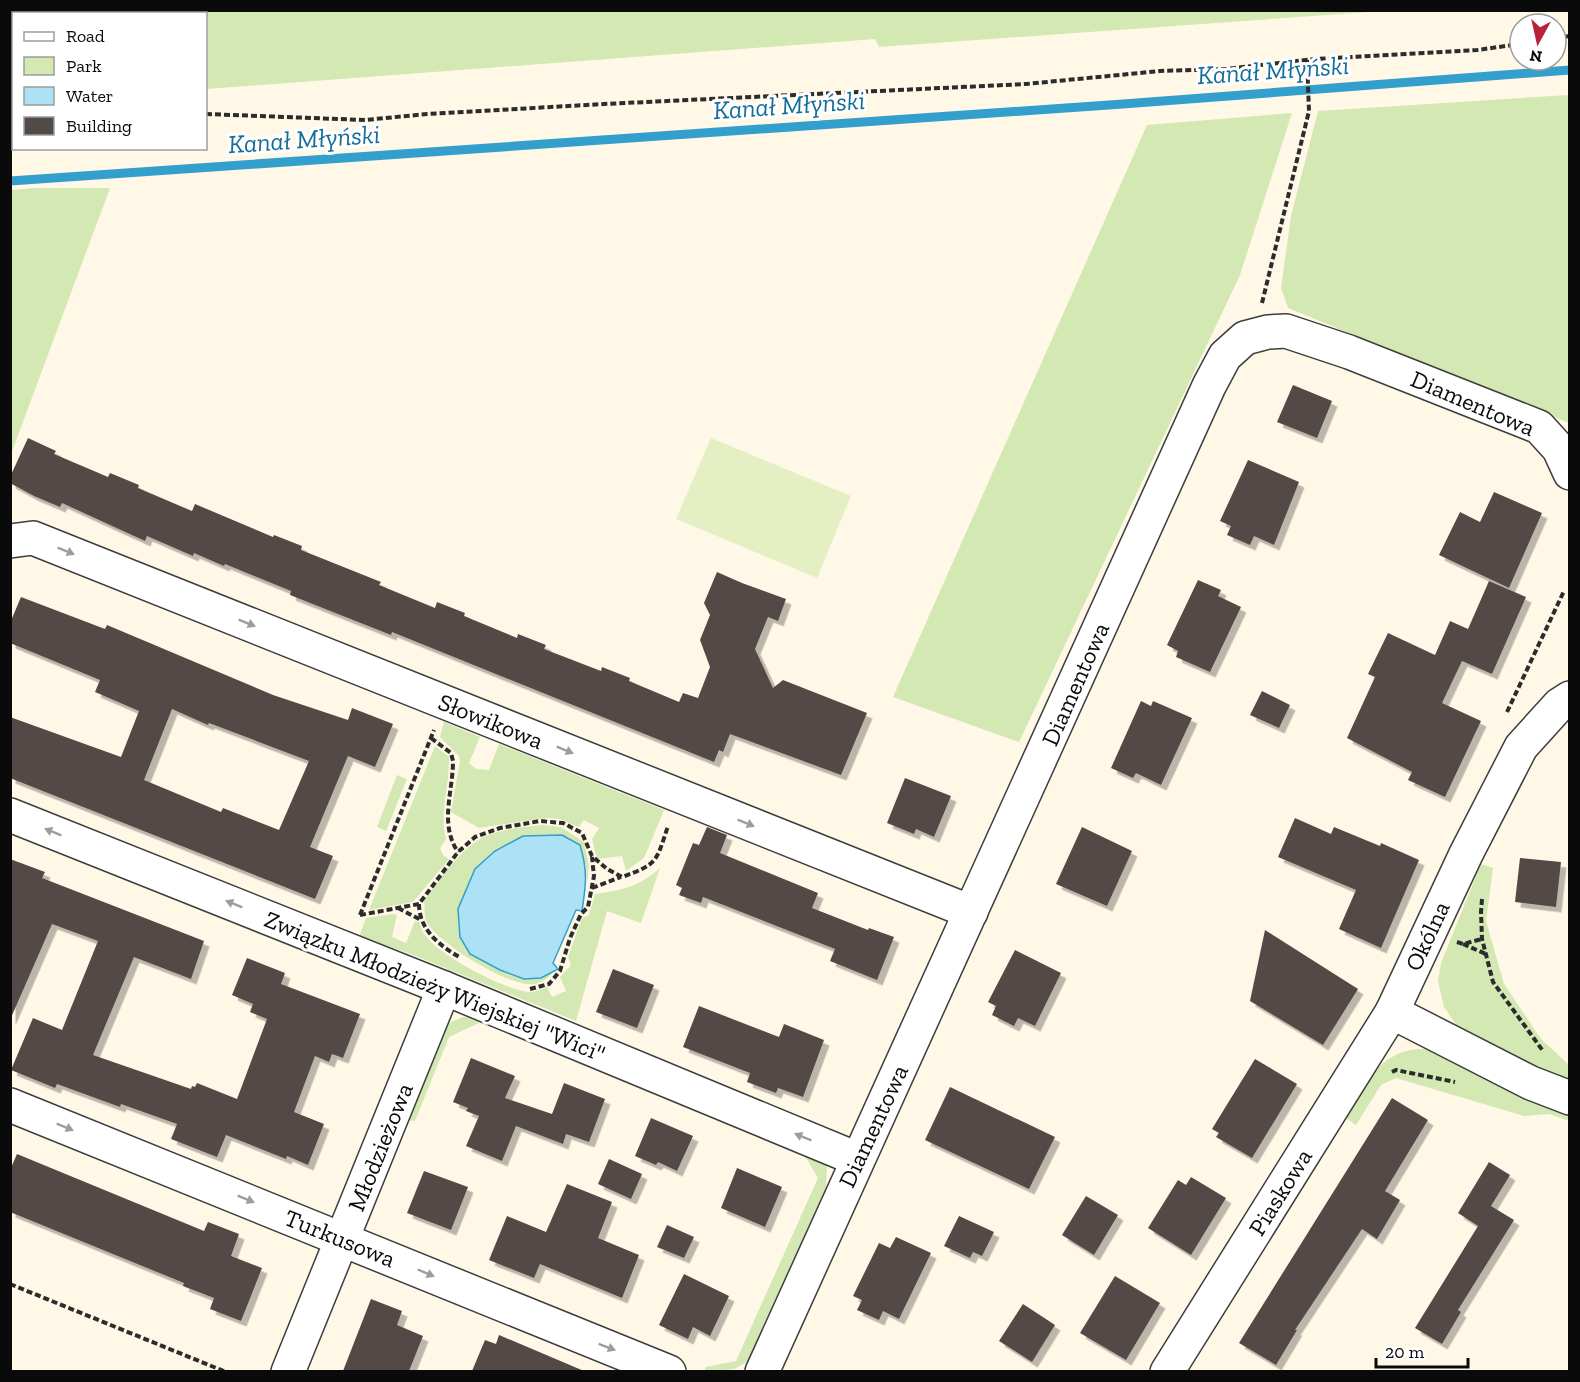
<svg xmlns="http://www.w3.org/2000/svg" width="1580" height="1382" font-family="'Zilla Slab',serif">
	<defs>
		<filter id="shadow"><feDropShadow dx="5.5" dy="5.5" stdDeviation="0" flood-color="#0004"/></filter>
	</defs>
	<rect width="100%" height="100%" fill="#fff8e7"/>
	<g fill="#d3e8b2">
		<polygon points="11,10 1383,10 1383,11 879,47 875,39 206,89 206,14 14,14 14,103 11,103"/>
		<polygon points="1569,95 1569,423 1288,308 1281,288 1291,216 1318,111"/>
		<polygon points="1292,113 1240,275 1019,742 893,697 1147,125"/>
		<polygon points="34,188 110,188 11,454 11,190"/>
		<polygon points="444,722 480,737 469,763 476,769 489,770 499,744 664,810 644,858 626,871 622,856 597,859 592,839 599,828 584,820 579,827 560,819 546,818 479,828 451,812 460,761 459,756 440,737"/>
		<path d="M435,746L449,757C450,786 439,810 446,839L440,848L443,855L449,859L413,902L369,910Z"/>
		<polygon points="397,775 407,779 386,831 377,827"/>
		<path d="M543,825L561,827L584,842L589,865L587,884L586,864L470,954C497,969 523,988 553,972C548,978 542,983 534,984C510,988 440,944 427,923C424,917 425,908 424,901C440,880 457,853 480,839C498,829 523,827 543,825Z"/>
		<polygon points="1481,864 1493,868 1486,921 1504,984 1541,1039 1569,1065 1569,1083 1509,1055 1457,1026 1444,1007 1438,981 1441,963"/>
		<path d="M660,868L641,923L607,911L576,1021L408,953L359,937L366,918L393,914L397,915L392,937L406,943L415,921L419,922C421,926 422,932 425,935C438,955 505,990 529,992C535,992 542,989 547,987L552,997L566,991L560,977L571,965L568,957L582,918L589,915L595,894C623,890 638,887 660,868Z"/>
		<polygon points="463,1017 492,1019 490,1026 481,1022 449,1037 415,1121 408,1120 440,1033 451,1022"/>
		<path d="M1419,1049H1435L1570,1114L1569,1121L1549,1114L1524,1116L1396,1078L1381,1085L1356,1125L1344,1117C1363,1088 1379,1051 1419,1049Z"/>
		<polygon points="800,1146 815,1151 827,1166 826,1187 747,1362 734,1369 704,1372 706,1367 736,1361 818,1178 805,1156 797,1152"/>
	</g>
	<polygon fill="#e4efc4" points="711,438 851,496 817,578 676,519"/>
	<path fill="#ace1f6" stroke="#339fcd" stroke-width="1.5" d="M562,835L580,845C588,871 586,885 582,911L576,910L553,963L558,969L541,978L524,979L500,970L470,954L460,937L458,909L475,869L495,851L523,836Z"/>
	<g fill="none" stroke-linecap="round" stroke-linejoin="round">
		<polyline stroke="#339fcd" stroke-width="9" points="10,181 1123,104 1570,70"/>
	</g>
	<g fill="#524a46" fill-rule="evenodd" filter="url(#shadow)">
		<polygon points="1293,385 1332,401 1317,438 1277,422"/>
		<polygon points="28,438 56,451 54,454 108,477 110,473 139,485 138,488 192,511 195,504 273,537 274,535 302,546 301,550 381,582 379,585 435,608 437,602 465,613 464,616 517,638 518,634 546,645 544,649 601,671 602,667 630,678 629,681 679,702 683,693 698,698 710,667 700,640 710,615 704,603 717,572 742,583 786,599 778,621 768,617 755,649 773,688 783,680 867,713 841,775 730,734 723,752 719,750 714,762 392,632 391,635 290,595 291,591 225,564 224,566 194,553 193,556 147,536 145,541 62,503 60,507 34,496 10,483 10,477"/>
		<polygon points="1248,460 1299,482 1274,545 1254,536 1250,545 1227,535 1231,526 1220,521"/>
		<polygon points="1494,492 1542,513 1509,588 1439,555 1460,512 1480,522"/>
		<polygon points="1198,580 1221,590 1218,596 1241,607 1210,672 1176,657 1178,651 1167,645"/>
		<polygon points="1489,581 1526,597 1492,674 1462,661 1442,703 1481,721 1445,797 1408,780 1412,772 1347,738 1375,677 1368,674 1388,633 1435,655 1450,621 1468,629"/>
		<path d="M21,597L105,629L107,625L273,695L348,720L352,708L393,724L375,767L348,756L310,847L333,856L315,899L10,778V717L121,757L139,711L95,692L100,680L10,643V623ZM172,709L208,725L209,723L309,761L279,830L223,808L221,812L144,780Z"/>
		<polygon points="1262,691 1290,705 1279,728 1250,715"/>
		<polygon points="1141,701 1151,706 1153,701 1192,718 1161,785 1136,773 1133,778 1111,768"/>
		<polygon points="905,778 951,796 934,837 916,829 914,834 887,823"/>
		<polygon points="1295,818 1331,834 1334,827 1380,846 1381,843 1419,860 1381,948 1339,929 1356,890 1278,857"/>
		<polygon points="707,827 727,835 720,853 818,893 812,908 868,930 869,928 894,937 877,980 830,961 835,949 703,897 701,903 679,895 682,888 676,885 693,843 699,845"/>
		<polygon points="1082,827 1132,851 1107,906 1056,884"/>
		<polygon points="1520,858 1561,862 1556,907 1515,902"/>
		<polygon points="10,859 45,872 42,878 204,941 191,979 134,957 93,1055 191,1089 192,1086 195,1087 197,1083 237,1099 267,1019 250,1012 253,1004 232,995 247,958 285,973 281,984 360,1014 343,1058 332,1054 329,1062 315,1056 294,1112 324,1124 308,1165 287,1156 286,1159 226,1135 217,1157 171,1139 177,1124 121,1104 120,1107 57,1084 55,1088 11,1070 33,1018 62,1030 98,941 52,924 10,1020"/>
		<polygon points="1265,930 1358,989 1323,1045 1250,1001"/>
		<polygon points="1015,950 1061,973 1035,1026 1018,1018 1014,1026 992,1015 996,1006 988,1002"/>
		<polygon points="613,969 654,985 637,1028 596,1012"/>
		<polygon points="699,1006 779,1037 784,1024 824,1040 803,1097 778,1088 776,1093 747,1082 750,1073 683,1047"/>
		<polygon points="471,1058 515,1076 505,1098 552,1114 564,1083 605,1099 589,1142 566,1134 563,1144 516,1126 502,1161 466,1146 479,1116 466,1111 468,1108 453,1102"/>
		<polygon points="1255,1059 1297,1084 1252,1158 1216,1137 1219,1133 1212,1129"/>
		<polygon points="950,1087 1055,1137 1029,1189 925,1140"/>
		<polygon points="1392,1098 1428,1120 1385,1191 1400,1200 1377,1239 1362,1229 1295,1330 1297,1330 1276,1365 1239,1343"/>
		<polygon points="651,1118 693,1136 677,1171 658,1162 656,1165 635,1156"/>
		<polygon points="17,1154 204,1231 208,1222 239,1234 231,1256 262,1268 241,1321 210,1309 214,1298 183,1286 184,1283 10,1212 10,1170"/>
		<polygon points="609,1159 642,1174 631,1199 598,1184"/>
		<polygon points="1489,1162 1510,1175 1491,1206 1514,1220 1458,1310 1461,1312 1442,1344 1415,1328 1478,1226 1458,1213"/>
		<polygon points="737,1168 782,1187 765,1227 721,1208"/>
		<polygon points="424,1171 468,1187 451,1230 407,1213"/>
		<polygon points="1191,1177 1226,1198 1191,1255 1148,1228 1178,1180 1186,1185"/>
		<polygon points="567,1184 612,1202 598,1238 639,1255 622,1298 540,1264 534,1278 489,1260 507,1216 546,1232"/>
		<polygon points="1086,1196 1118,1215 1094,1255 1062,1235"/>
		<polygon points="959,1216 994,1232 982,1256 973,1252 970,1258 944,1246"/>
		<polygon points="667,1225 694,1237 684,1258 657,1247"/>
		<polygon points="896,1237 931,1253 899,1319 883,1311 879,1320 857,1310 862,1300 853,1296 879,1243 890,1248"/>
		<polygon points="684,1274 729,1296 710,1336 693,1327 688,1339 659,1325"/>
		<polygon points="1115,1276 1160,1303 1126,1360 1080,1333"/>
		<polygon points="371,1299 402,1311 397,1325 423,1336 409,1371 343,1371"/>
		<polygon points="1023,1304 1055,1325 1032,1362 999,1341"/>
		<polygon points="499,1335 584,1371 472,1371 485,1340 496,1344"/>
	</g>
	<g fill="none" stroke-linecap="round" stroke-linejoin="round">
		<g stroke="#3d3d3d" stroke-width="36">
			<g id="minor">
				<polyline points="10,541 33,538 971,912"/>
				<polyline points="1570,698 1559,705 1521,747 1466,854 1392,1012 1531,1083 1570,1098"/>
				<polyline points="10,815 444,988 857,1159"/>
				<polyline points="10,1105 669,1372"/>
				<polyline points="288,1372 444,988"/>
				<polyline points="762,1372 1209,386 1225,356 1245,338 1268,332 1286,331 1349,352 1539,427 1559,449 1570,473"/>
				<polyline points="1167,1372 1392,1012"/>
			</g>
		</g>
		<g stroke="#2c2c2c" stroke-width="4" stroke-dasharray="6 3" stroke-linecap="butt">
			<polyline points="1556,38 1570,36"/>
			<polyline points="206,114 365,120 427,114 604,104 1026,84 1160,71 1226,69 1315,59 1477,50 1520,44"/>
			<polyline points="10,125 14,125"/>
			<polyline points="1262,303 1309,111 1307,60"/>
			<polyline points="1507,712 1564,591"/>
			<path d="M431,738L451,753L453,761C453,792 439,824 458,852"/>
			<polyline points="592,888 621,877"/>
			<polyline points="1482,899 1481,912 1482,939 1493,982 1543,1051"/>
			<path d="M419,904C419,930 440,946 461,958"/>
			<polyline points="398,908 421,920"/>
			<path d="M360,915L419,904L458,852L475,837L500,828L540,821L563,823L582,833L592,856L607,869L622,877C658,864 656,862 668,826"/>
			<polyline points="360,915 434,730"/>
			<polyline points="1457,942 1463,944 1482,939"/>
			<polyline points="1463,944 1486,954"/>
			<polyline points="530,989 549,984 560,971 570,938 581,914 588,907 594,876 592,857"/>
			<polyline points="1392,1072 1396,1070 1455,1082"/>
			<polyline points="10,1284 226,1372"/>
		</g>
		<use href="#minor" stroke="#fff" stroke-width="33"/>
	</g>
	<defs><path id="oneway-solid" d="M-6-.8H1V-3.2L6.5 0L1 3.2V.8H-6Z" transform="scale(1.5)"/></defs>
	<g fill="#9d9d9d">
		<use href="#oneway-solid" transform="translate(66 551) rotate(22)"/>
		<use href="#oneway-solid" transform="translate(247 623) rotate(22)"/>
		<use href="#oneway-solid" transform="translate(565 750) rotate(22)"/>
		<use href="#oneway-solid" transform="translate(746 823) rotate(22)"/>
		<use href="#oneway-solid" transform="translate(53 832) rotate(-158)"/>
		<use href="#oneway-solid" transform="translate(234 904) rotate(-158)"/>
		<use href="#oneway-solid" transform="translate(65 1127) rotate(22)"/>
		<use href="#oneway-solid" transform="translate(803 1137) rotate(-158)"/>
		<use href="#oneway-solid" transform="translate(246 1199) rotate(22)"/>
		<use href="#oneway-solid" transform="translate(426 1273) rotate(23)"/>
		<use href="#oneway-solid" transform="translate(607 1347) rotate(21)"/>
	</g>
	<g text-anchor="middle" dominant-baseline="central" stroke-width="6" stroke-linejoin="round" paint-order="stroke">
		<g font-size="24" fill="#0a0a0a" stroke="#fff">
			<text transform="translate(1473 403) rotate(23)">Diamentowa</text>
			<text transform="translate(1075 684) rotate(-66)">Diamentowa</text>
			<text transform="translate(491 721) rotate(22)">Słowikowa</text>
			<text transform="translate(1427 936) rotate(-65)">Okólna</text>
			<text transform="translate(435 986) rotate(22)">Związku Młodzieży Wiejskiej "Wici"</text>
			<text transform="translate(873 1126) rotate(-65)">Diamentowa</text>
			<text transform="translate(380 1147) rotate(-68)">Młodzieżowa</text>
			<text transform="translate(1280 1192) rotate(-58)">Piaskowa</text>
			<text transform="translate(340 1238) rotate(22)">Turkusowa</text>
		</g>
		<g font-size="26" font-style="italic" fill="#156d9a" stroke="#fff">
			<text transform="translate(1273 70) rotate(-4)">Kanał Młyński</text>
			<text transform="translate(789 105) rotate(-4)">Kanał Młyński</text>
			<text transform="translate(304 139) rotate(-4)">Kanał Młyński</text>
		</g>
	</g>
	<rect width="1580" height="1382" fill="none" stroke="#0a0a0a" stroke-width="24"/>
	<rect x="12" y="12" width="195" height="138" fill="#ffffff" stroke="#9d9d9d" stroke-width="1.5"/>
	<rect x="24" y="32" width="30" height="9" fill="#ffffff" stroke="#9d9d9d" stroke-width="1.5"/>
	<text x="66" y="42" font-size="18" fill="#0a0a0a">Road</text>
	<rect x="24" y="57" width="30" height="18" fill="#d3e8b2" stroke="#9d9d9d" stroke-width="1.5"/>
	<text x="66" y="72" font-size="18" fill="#0a0a0a">Park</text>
	<rect x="24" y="87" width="30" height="18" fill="#ace1f6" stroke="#9d9d9d" stroke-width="1.5"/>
	<text x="66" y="102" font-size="18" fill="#0a0a0a">Water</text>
	<rect x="24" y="117" width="30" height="18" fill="#524a46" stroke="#9d9d9d" stroke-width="1.5"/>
	<text x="66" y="132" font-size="18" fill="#0a0a0a">Building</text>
	<g transform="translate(1538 42) rotate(188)"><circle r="28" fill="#ffffff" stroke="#9d9d9d" stroke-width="1.5"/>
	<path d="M0-4.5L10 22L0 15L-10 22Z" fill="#b92339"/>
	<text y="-9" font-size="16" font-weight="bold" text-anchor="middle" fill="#0a0a0a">N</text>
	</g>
	<path d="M1376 1358v9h92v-9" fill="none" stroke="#0a0a0a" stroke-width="3"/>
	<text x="1385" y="1358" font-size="18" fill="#0a0a0a" stroke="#ffffff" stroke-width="4.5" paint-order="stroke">20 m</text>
</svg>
